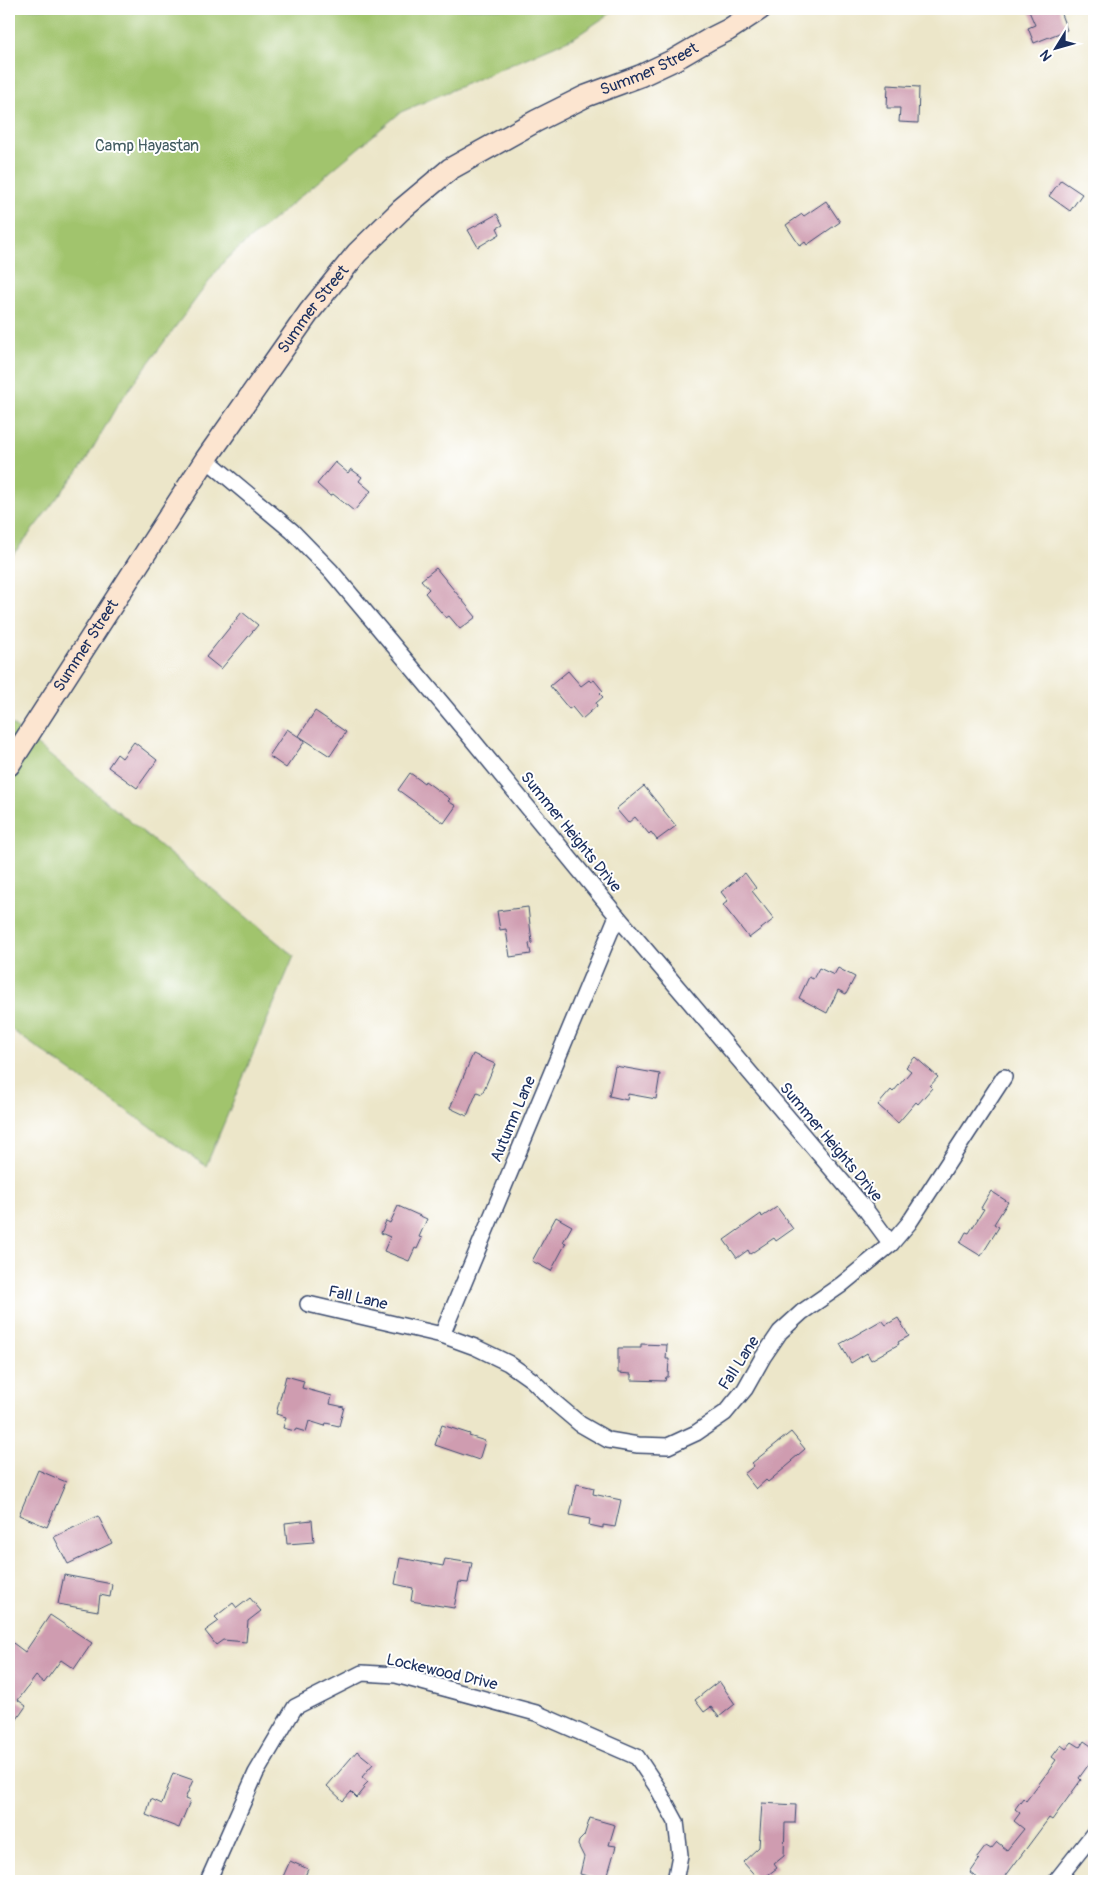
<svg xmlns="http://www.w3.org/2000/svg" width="1103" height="1890" font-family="Pangolin,sans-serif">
	<rect width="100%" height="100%" fill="#fff"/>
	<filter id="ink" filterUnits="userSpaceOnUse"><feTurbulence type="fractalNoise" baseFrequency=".02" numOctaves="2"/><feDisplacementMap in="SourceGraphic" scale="10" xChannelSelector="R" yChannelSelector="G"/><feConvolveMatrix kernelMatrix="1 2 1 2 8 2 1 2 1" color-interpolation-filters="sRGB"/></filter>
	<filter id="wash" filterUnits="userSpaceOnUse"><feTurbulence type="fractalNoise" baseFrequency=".0096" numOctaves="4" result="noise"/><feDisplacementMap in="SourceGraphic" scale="20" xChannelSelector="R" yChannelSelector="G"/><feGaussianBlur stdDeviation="1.12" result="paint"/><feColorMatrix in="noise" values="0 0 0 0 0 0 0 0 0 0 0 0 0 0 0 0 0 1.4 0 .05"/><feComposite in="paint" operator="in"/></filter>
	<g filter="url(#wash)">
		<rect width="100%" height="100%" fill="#ece6c9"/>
		<g fill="#a1c46d" stroke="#5e7a66">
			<polygon points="9,9 617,9 575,37 401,112 225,260 118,404 85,462 9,560"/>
			<polygon points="9,722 294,956 206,1166 9,1028"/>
		</g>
		<g id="blocks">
			<g fill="#cf9cb0">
				<polygon points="1028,9 1059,9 1067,30 1034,43 1028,28 1035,25"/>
				<polygon points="888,85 919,87 918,123 899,122 900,108 887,108"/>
				<polygon points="1061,180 1082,194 1070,211 1049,196"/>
				<polygon points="826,201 840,222 807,245 805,242 800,246 786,225 802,214 804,216"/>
				<polygon points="497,214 503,225 497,228 500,234 478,247 468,230"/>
				<polygon points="335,462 348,473 351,469 362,477 359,481 371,491 354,511 333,494 330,496 317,484"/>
				<polygon points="436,568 476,617 460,629 449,616 446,618 425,593 429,589 421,580"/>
				<polygon points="242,612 258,625 221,669 206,657"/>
				<polygon points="568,671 581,686 589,680 591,682 594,680 603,691 600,694 603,697 596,703 597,706 582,719 572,707 569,709 550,686"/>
				<polygon points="315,711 346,732 330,756 299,736"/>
				<polygon points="287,729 305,741 286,768 269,756"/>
				<polygon points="134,742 157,760 137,788 108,767 117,754 122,758"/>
				<polygon points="410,773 424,783 425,781 450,799 448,801 456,806 444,823 398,790"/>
				<polygon points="644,786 676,826 657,840 651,832 649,834 635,817 628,823 616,809"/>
				<polygon points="745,873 756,888 752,891 774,919 749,938 723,905 728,901 721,892"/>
				<polygon points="528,907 532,943 529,944 531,954 510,957 506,929 500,930 497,911"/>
				<polygon points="819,968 834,975 838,968 855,977 846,994 838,990 827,1013 799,998 809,977 813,979"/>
				<polygon points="473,1054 495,1064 482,1094 477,1092 467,1116 450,1108"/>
				<polygon points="915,1057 938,1077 930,1086 932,1088 918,1104 916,1102 898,1123 878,1105 891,1090 893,1092 911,1071 906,1067"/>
				<polygon points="615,1066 660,1074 656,1099 628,1094 627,1100 609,1096"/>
				<polygon points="991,1191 1008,1202 994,1224 999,1227 981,1256 960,1243 966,1232 969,1233 984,1209 981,1208"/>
				<polygon points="398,1206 427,1219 419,1237 422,1238 417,1249 415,1248 409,1261 384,1251 390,1237 381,1233 386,1221 390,1223"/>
				<polygon points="777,1207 793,1229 776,1241 774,1238 750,1254 748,1250 737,1258 724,1240 761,1214 762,1217"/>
				<polygon points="556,1217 572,1226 563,1242 566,1243 551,1271 532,1261"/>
				<polygon points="898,1318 909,1336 898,1342 899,1344 871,1360 867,1353 851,1363 840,1344 882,1320 886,1325"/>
				<polygon points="641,1344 667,1345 666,1359 669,1359 668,1377 666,1377 665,1381 631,1380 631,1374 618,1373 618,1348 641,1348"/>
				<polygon points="286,1376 304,1381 302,1388 332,1396 330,1404 344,1407 339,1426 326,1423 325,1426 309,1421 306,1432 296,1429 295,1431 283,1428 286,1417 276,1414"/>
				<polygon points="442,1425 470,1434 469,1436 485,1441 479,1460 435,1445"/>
				<polygon points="791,1432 805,1449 791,1461 792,1462 768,1482 766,1480 756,1489 744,1474 754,1466 752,1463"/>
				<polygon points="38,1470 66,1482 47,1527 19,1515"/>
				<polygon points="577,1484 594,1488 593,1494 621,1500 615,1527 603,1525 603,1528 589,1525 590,1519 570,1515"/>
				<polygon points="98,1516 112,1543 68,1564 54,1537"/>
				<polygon points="312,1520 314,1542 287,1544 285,1523"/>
				<polygon points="400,1558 443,1566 445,1559 472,1563 468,1583 459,1582 454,1608 411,1601 413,1588 395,1584"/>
				<polygon points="64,1575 112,1584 110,1597 100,1595 98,1611 58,1604"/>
				<polygon points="250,1598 261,1611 248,1621 246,1642 223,1640 216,1645 205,1631 219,1621 215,1617 233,1603 237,1608"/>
				<polygon points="50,1615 92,1643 74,1669 61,1660 44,1683 36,1676 18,1700 26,1706 9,1731 9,1640 25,1652"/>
				<polygon points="719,1681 735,1704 719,1717 711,1707 704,1712 695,1700"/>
				<polygon points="1084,1741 1094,1748 1094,1757 1079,1778 1081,1780 1052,1820 1049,1818 1002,1881 981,1881 970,1873 979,1860 977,1858 986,1846 991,1849 997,1842 1007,1850 1024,1829 1014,1821 1020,1813 1015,1809 1023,1798 1026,1801 1047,1773 1056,1760 1052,1757 1061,1745 1066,1749 1072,1742 1080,1747"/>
				<polygon points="357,1751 373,1764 362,1777 368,1782 363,1787 365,1788 357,1798 351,1792 343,1801 327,1786"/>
				<polygon points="173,1773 193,1780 185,1799 190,1801 179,1828 146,1815 151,1799 162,1804"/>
				<polygon points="762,1803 796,1805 795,1823 785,1823 784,1856 774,1864 777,1868 760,1881 743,1862 759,1847"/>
				<polygon points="590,1818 615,1825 609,1845 616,1846 606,1881 580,1874 584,1857 578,1845 579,1841 584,1836"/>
				<polygon points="290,1861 308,1869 303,1881 281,1881"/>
			</g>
		</g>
	</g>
	<g filter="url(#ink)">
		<use href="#blocks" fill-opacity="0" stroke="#3a4a6e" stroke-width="1"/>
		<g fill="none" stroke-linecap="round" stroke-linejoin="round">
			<g stroke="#3a4a6e" stroke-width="18">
				<g id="street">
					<polyline points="206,459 292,531 331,571 466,732 617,916 863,1206 891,1244"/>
					<polyline points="308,1304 442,1335 475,1347 508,1363 532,1380 554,1402 580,1424 608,1440 638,1445 668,1446 696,1433 725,1413 745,1389 763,1357 780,1332 802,1312 841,1285 891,1244 909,1223 1004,1077"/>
					<polyline points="442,1335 617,916"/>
					<polyline points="208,1881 256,1773 295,1707 362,1673 396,1675 536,1713 637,1757 657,1787 676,1822 680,1855 675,1881"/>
					<polyline points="1056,1881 1094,1833"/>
				</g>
			</g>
			<g stroke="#3a4a6e" stroke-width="24">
				<g id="secondary">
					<path id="s1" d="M9,765L206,459L310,311L357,253L401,210L450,169L536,121L586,96L640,76L674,60L710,39L728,30L760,9"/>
				</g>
			</g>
			<use href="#street" stroke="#fff" stroke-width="15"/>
			<use href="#secondary" stroke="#fce5d0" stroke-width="21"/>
		</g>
	</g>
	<g text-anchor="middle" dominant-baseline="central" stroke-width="4" stroke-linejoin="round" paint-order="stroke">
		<g font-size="16" fill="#1b2f5e" stroke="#fff">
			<text stroke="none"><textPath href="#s1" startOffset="968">Summer Street</textPath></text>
			<text stroke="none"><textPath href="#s1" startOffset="548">Summer Street</textPath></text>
			<text stroke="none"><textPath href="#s1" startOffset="142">Summer Street</textPath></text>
			<text transform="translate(571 832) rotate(51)">Summer Heights Drive</text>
			<text transform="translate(513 1119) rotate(-67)">Autumn Lane</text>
			<text transform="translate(831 1142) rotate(50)">Summer Heights Drive</text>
			<text transform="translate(358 1298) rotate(13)">Fall Lane</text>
			<text transform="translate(739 1363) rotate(-57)">Fall Lane</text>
			<text transform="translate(442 1672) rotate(13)">Lockewood Drive</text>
		</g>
		<g font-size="16" fill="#435c62" stroke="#fff">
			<text x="147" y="146">Camp Hayastan</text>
		</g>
	</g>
	<rect width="1103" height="1890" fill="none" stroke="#fff" stroke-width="30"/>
	<g transform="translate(1056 48) rotate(233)" stroke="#ffffff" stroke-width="4" paint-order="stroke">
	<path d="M0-4L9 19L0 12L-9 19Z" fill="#1b2f5e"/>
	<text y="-8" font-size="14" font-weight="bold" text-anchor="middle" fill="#1b2f5e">N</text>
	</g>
</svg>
